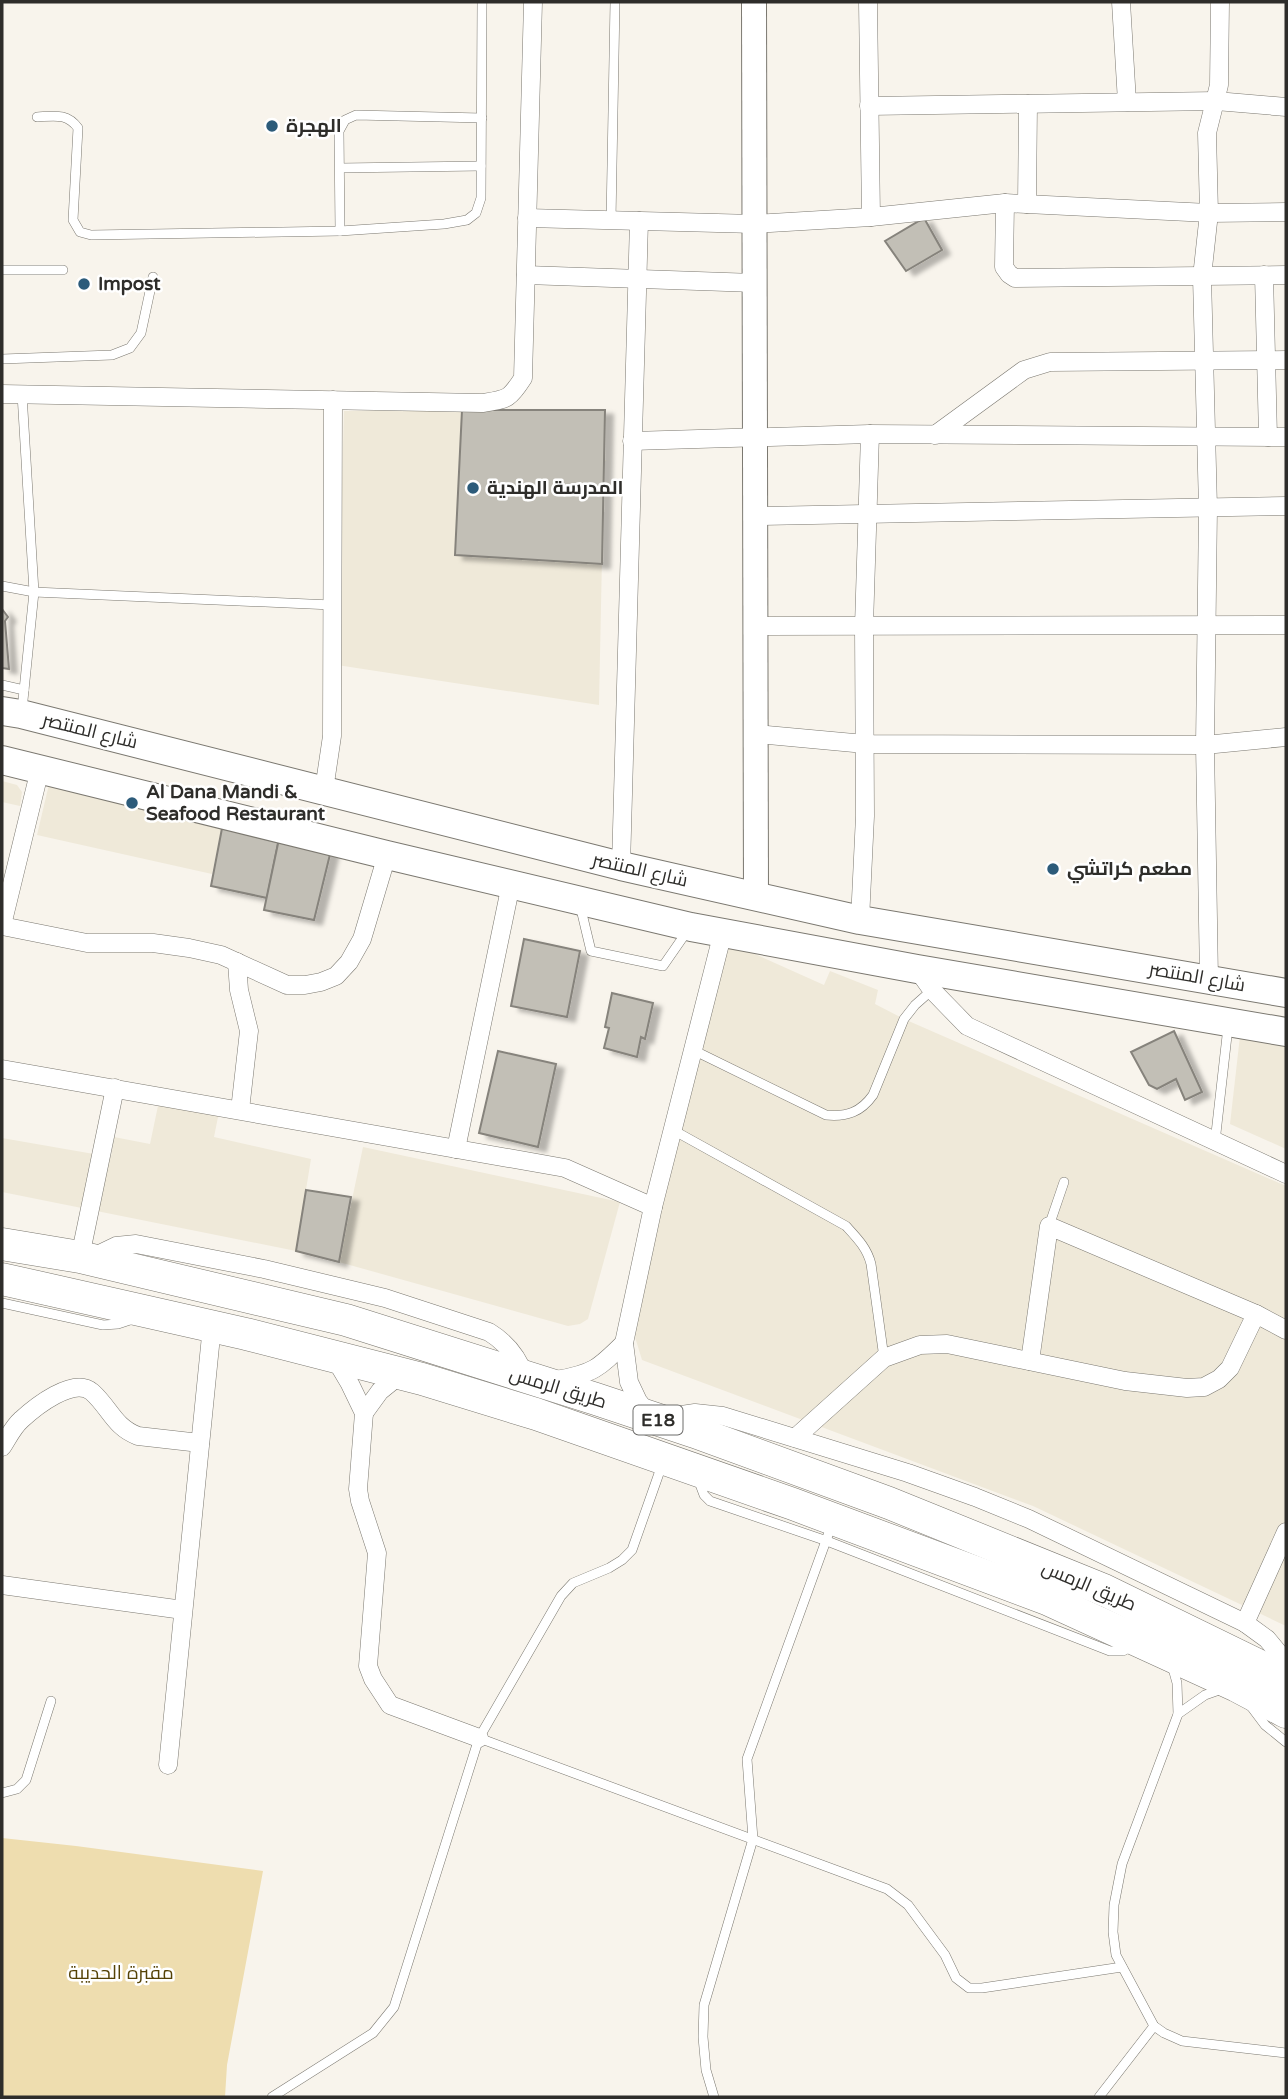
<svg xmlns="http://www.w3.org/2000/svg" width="1288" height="2099" font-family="'Varela Round',Cairo,sans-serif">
	<defs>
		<filter id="shadow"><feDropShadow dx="8" dy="4.5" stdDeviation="2" flood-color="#0004"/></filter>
	</defs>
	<rect width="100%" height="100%" fill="#f8f4ec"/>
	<g fill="#efe9d9">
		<polygon points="605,410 599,705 337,665 344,411"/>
		<polygon points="50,780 223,823 212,874 37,835"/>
		<polygon points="2,781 17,785 22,792 20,806 2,802"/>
		<polygon points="726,941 824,985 830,971 878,990 875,1004 904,1019 1286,1186 1286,1626 1033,1506 642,1360 631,1324"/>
		<polygon points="1240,1036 1286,1044 1286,1149 1230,1124"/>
		<polygon points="159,1101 219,1112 214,1137 311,1159 296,1251 2,1192 2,1138 111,1157 114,1137 150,1144"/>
		<polygon points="363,1147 620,1202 588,1319 580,1324 568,1326 339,1262"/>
	</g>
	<polygon fill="#eeddaf" points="2,1838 76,1846 263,1871 227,2065 225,2097 2,2097"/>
	<g fill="#c2bfb6" stroke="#86837c" stroke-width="2" filter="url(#shadow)">
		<polygon points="924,218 942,250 906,271 885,241"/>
		<polygon points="462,410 605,410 602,564 455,555"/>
		<polygon points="2,609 8,617 5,621 9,669 2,668"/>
		<polygon points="223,823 280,834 267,898 211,886"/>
		<polygon points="280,834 333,842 314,920 264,910"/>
		<polygon points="524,939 580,951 567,1017 511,1006"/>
		<polygon points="612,993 653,1003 645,1039 641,1037 637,1057 604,1048 609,1028 605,1027"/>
		<polygon points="1174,1031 1202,1092 1185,1100 1176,1079 1157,1089 1149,1085 1131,1052"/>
		<polygon points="498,1051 556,1064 538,1147 479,1133"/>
		<polygon points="306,1190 351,1197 339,1262 296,1251"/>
	</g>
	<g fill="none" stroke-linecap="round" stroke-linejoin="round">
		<g stroke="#7b7870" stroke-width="10">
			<g id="lane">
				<path d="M37,117C55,116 67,113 78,128L73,220L80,232L91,235L340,231L444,224L467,220L476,213L481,198L482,2"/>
				<polyline points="340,168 481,166"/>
				<polyline points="611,220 615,2"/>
				<polyline points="340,231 339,131 345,120 356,115 482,118"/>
				<polyline points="2,270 63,270"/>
				<polyline points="2,359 112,355 130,348 141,333 153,277"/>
				<polyline points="2,586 34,592 332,605"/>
				<polyline points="2,685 24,690"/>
				<polyline points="22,710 34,592 22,394"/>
				<polyline points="580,905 591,951 663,966 688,930"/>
				<path d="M693,1050L826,1115C847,1117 861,1112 873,1095L904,1019L915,1005L932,990"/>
				<path d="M673,1130L846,1226C857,1238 867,1248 871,1264L884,1358"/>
				<polyline points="1215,1142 1228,1027"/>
				<polyline points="1049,1226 1064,1182"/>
				<polyline points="2,1303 103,1325 118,1324 133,1319"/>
				<polyline points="698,1479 704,1495 710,1501 827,1541 1110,1651 1123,1651 1132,1646"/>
				<polyline points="1172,1665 1177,1683 1178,1714 1122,1864 1114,1905 1113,1932 1116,1955 1154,2026 1164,2033 1182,2041 1286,2053"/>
				<polyline points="1250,1705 1265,1725 1286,1742"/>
				<polyline points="1178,1714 1205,1695 1222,1689"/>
				<polyline points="479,1738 887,1889 908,1905 945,1955 956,1978 969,1988 982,1988 1122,1967"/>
				<polyline points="2,1793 17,1789 26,1780 51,1701"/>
				<polyline points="272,2097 373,2033 394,2007 479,1738 561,1596 573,1583 609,1568 622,1560 632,1550 663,1462"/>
				<polyline points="714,2097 706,2070 703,2037 704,2005 753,1839 747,1759 832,1524"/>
				<polyline points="1099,2097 1154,2026"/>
			</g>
		</g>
		<g stroke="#7b7870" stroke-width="19">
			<g id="street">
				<polyline points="868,2 871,217"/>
				<polyline points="1121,2 1127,102"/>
				<polyline points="869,106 1216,101 1286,107"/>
				<polyline points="1005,203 1004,267 1009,274 1015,278 1286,275"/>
				<polyline points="1027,204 1028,104"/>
				<polyline points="527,218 755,224 871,217 1005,203 1209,213 1286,212"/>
				<polyline points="526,275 755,283"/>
				<polyline points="1264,275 1268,437"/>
				<path d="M2,394L482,403C507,399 509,400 523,378L533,2"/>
				<polyline points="935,435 1024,370 1050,362 1286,360"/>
				<polyline points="632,441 870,434 1286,437"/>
				<polyline points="756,516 1286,506"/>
				<polyline points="756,626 1286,625"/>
				<polyline points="756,734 865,744 1205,745 1286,737"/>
				<polyline points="324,790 332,736 333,400"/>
				<polyline points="621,866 639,221"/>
				<polyline points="860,920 865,816 864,626 870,434"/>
				<polyline points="2,925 40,769"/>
				<polyline points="2,926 87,943 153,943 189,948 221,955 287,985 305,985 321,982 336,976 349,962 362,939 387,855"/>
				<polyline points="237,962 239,990 249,1031 240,1110"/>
				<polyline points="917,969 932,990 967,1026 1286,1174"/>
				<polyline points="1209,979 1205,745 1208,508 1202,277 1209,213 1207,133 1219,85 1220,2"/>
				<polyline points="2,1069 565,1168 653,1207"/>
				<polyline points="456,1149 511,884"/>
				<polyline points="80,1257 115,1088"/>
				<path d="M91,1258L116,1246L136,1244L264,1269L385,1298L489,1332C507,1343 518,1357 525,1377"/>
				<polyline points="334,1357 350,1384 364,1413 358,1489 360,1501 377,1553 368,1666 373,1679 390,1705 479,1738"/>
				<polyline points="1030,1361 1049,1226 1256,1314 1286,1330"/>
				<path d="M556,1380C593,1374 599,1368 624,1343"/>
				<polyline points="364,1413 380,1391 401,1374"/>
				<polyline points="649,1415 638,1401 629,1382 624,1343 653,1207 723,932"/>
				<polyline points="668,1417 695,1413 723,1416 908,1473 975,1497 1029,1519 1245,1623 1267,1639 1286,1662"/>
				<polyline points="795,1438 884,1358 920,1345 947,1344 1125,1381 1187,1388 1204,1387 1219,1379 1230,1368 1256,1314"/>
				<path d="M2,1447C8,1438 13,1427 21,1420C35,1407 74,1376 92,1392C110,1408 114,1427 138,1436L200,1443"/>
				<polyline points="2,1585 183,1610"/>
				<polyline points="1245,1623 1286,1532"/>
				<polyline points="168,1765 212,1326"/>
			</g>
		</g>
		<g stroke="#7b7870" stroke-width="26">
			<polyline id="secondary" points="754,2 756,897"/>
		</g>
		<g stroke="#7b7870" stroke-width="30">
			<g id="primary">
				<polyline points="2,711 21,714 621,866 860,920 1286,993"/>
				<polyline points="2,760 387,855 691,927 917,969 1286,1032"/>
			</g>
		</g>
		<g stroke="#7b7870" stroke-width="33">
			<g id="highway">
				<polyline points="2,1244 80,1257 346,1320 596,1399 695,1432 889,1503 1104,1590 1286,1679"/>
				<polyline points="2,1279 246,1334 422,1379 536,1414 793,1504 1047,1599 1237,1686 1286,1712"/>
			</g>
		</g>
		<use href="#lane" stroke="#fff" stroke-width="9"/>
		<use href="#street" stroke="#fff" stroke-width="18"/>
		<use href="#secondary" stroke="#fff" stroke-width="24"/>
		<use href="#primary" stroke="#fff" stroke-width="28"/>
		<use href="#highway" stroke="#fff" stroke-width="32"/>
	</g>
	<g fill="#2c5b7a" stroke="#fff" stroke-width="2.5">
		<circle cx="272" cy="126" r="7"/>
		<circle cx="84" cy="284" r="7"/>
		<circle cx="473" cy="488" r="7"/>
		<circle cx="132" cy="803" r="7"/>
		<circle cx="1053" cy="869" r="7"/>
	</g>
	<g text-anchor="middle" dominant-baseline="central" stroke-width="5" stroke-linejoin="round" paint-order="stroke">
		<rect fill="#fff" stroke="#6d6c6a" stroke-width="2" x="633.5" y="1405.5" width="49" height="29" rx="5"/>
		<g font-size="18" font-weight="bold" fill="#2e2d2a">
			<text x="658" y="1420">E18</text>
		</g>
		<g font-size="19" font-weight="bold" fill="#2e2d2a" stroke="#fff" text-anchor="start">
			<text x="286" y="126">الهجرة</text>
			<text x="98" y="284">Impost</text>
			<text x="487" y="488">المدرسة الهندية</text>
			<text x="146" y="792">Al Dana Mandi &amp;<tspan x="146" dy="22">Seafood Restaurant</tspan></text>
			<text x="1067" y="869">مطعم كراتشي</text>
		</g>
		<g font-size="19" fill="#2e2d2a" stroke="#fff">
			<text transform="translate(90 731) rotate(14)">شارع المنتصر</text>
			<text transform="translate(640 870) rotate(13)">شارع المنتصر</text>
			<text transform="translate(1197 977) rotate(10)">شارع المنتصر</text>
			<text transform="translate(558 1388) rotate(17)">طريق الرمس</text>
			<text transform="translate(1089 1586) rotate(23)">طريق الرمس</text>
		</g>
		<g font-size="19" fill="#554206" stroke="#fff">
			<text x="121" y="1973">مقبرة الحديبة</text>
		</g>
	</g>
	<rect width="1288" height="2099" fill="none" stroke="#2e2d2a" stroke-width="7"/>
</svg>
